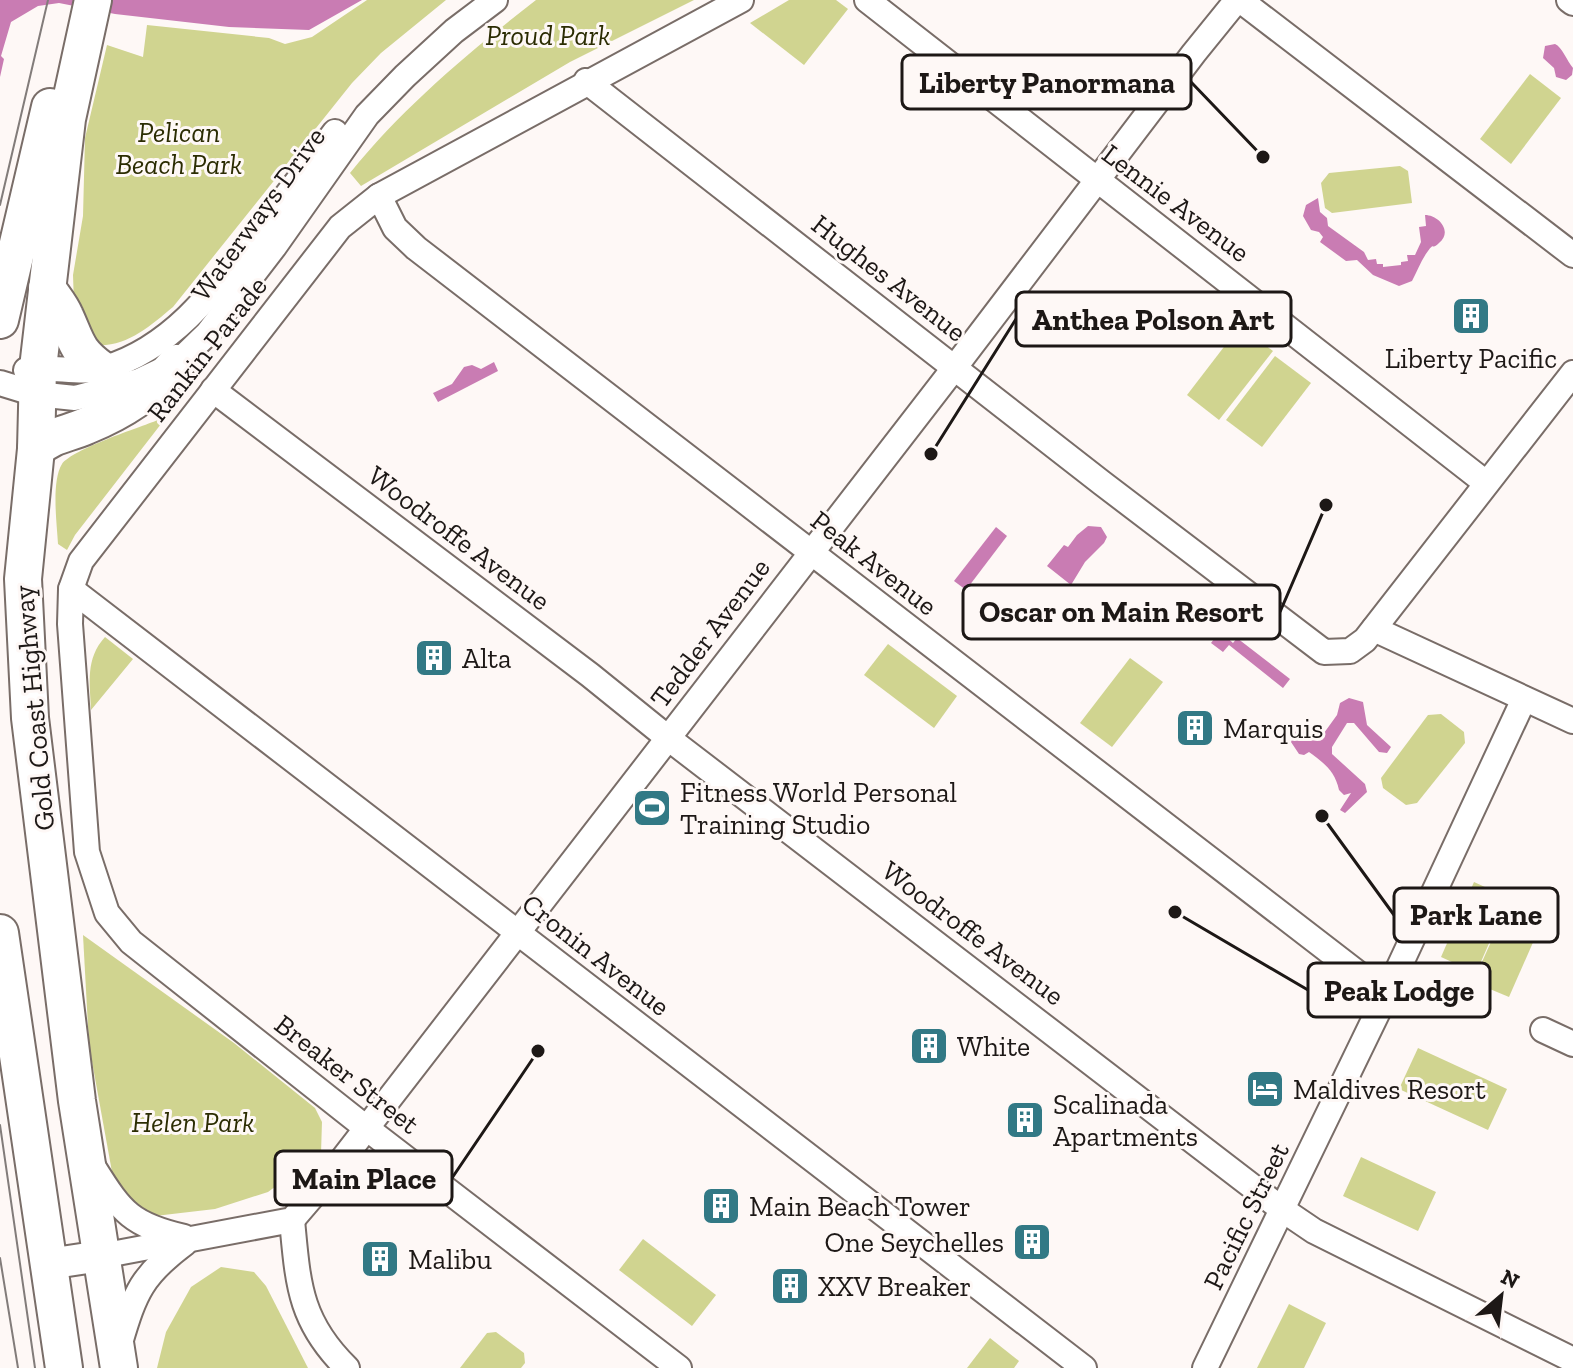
<svg xmlns="http://www.w3.org/2000/svg" width="1573" height="1368" font-family="'Zilla Slab',serif">
	<rect width="100%" height="100%" fill="#fef8f6"/>
	<g fill="#d0d490">
		<path d="M367,0H446L381,53L352,83L173,307C150,326 126,348 95,345L74,304L73,275L83,216L85,138L107,45L143,57L147,25L269,38L285,44L312,37Z"/>
		<path d="M536,0H694L570,62L361,186L350,173C404,106 469,52 536,0Z"/>
		<polygon points="789,0 836,0 848,9 804,65 750,23"/>
		<polygon points="1530,74 1561,98 1511,164 1480,139"/>
		<polygon points="1400,166 1408,171 1412,203 1332,213 1325,208 1321,183 1329,173"/>
		<polygon points="1240,326 1273,351 1219,420 1187,395"/>
		<polygon points="1275,356 1311,383 1262,447 1226,420"/>
		<path d="M158,420L161,424L75,535L67,550L58,544C57,524 51,482 62,464C73,449 138,428 158,420Z"/>
		<path d="M105,637L133,659L91,710C90,683 85,659 105,637Z"/>
		<polygon points="888,644 957,696 934,728 864,675"/>
		<polygon points="1130,658 1163,682 1112,747 1080,723"/>
		<polygon points="1441,714 1464,732 1465,743 1417,803 1406,805 1383,788 1381,778 1428,715"/>
		<polygon points="1474,882 1509,898 1476,973 1441,957"/>
		<polygon points="1507,906 1542,922 1509,997 1473,982"/>
		<polygon points="83,935 234,1043 315,1108 322,1122 321,1153 268,1192 215,1209 155,1216 127,1201 112,1172 89,1045"/>
		<polygon points="1418,1048 1507,1089 1488,1130 1399,1089"/>
		<polygon points="1361,1157 1436,1192 1418,1231 1343,1196"/>
		<polygon points="643,1239 716,1295 692,1326 619,1270"/>
		<polygon points="221,1267 254,1272 266,1286 308,1368 157,1368 166,1332 191,1287"/>
		<polygon points="1289,1304 1326,1323 1304,1368 1257,1368"/>
		<polygon points="496,1332 524,1353 525,1363 521,1368 460,1368 487,1333"/>
		<polygon points="990,1338 1019,1361 1014,1368 967,1368"/>
	</g>
	<g fill="#c97cb3">
		<polygon points="0,0 362,0 309,30 229,27 115,14 59,3 38,6 11,22 1,56 4,59 0,77"/>
		<path d="M1555,44C1562,47 1567,61 1573,68L1572,75L1566,80L1556,77L1554,68L1543,58L1545,46Z"/>
		<path d="M1318,198L1320,212L1327,218L1328,226L1364,252L1368,260L1376,259L1377,264H1383V267L1401,265V262L1408,261L1407,255H1415L1421,242L1419,227L1426,226L1425,215C1439,215 1453,232 1439,243C1431,251 1435,241 1428,251C1421,260 1417,272 1412,281L1399,286L1373,275L1357,260L1346,261L1320,242L1323,237L1319,232L1311,230L1303,216L1306,205Z"/>
		<polygon points="494,362 498,371 438,402 433,393 452,384 464,367 472,365 481,369"/>
		<polygon points="1088,526 1101,527 1107,537 1104,543 1085,562 1071,585 1047,566 1064,545 1068,547 1077,535"/>
		<polygon points="996,527 1007,536 966,590 954,581"/>
		<polygon points="1220,631 1233,643 1237,638 1290,679 1283,688 1229,645 1223,652 1211,643"/>
		<path d="M1349,698L1363,702L1367,725L1391,747L1387,753L1379,752L1354,723H1347L1332,747V754L1365,784L1367,792L1345,813L1340,810L1351,793L1344,795L1339,790C1335,771 1324,763 1309,752L1304,755L1299,754L1291,742L1296,731C1306,728 1313,735 1324,733L1337,715L1340,703Z"/>
	</g>
	<g fill="none" stroke-linecap="round" stroke-linejoin="round">
		<g stroke="#796d68" stroke-width="28">
			<g id="minor">
				<polyline points="867,0 1486,483"/>
				<polyline points="1240,0 1573,255"/>
				<polyline points="1569,0 1573,3"/>
				<polyline points="586,81 1102,483 1324,652 1350,651 1365,640 1573,373"/>
				<polyline points="379,196 395,228 416,248 1386,995"/>
				<path d="M26,370C52,365 79,375 105,368C176,347 219,284 261,229C286,196 311,164 335,132"/>
				<polyline points="0,383 36,394 75,398 139,381 177,363 208,333 274,247 367,115 405,76 454,31 495,0"/>
				<polyline points="213,390 590,675 668,738 1283,1210 1314,1231 1573,1360"/>
				<polyline points="71,589 1084,1368"/>
				<polyline points="1374,629 1573,721"/>
				<polyline points="1543,1030 1573,1044"/>
				<path d="M94,1168C122,1213 132,1225 184,1237"/>
				<path d="M292,1220C298,1283 299,1321 347,1368"/>
				<polyline points="101,1256 292,1220 328,1178 955,367 1194,53 1237,0"/>
				<path d="M120,1343C135,1292 142,1275 185,1243"/>
				<polyline points="679,1368 365,1127 131,942 107,913 87,852 70,624 71,589 81,561 340,227 379,196 741,0"/>
				<polyline points="1205,1368 1386,995 1524,699"/>
			</g>
		</g>
		<g stroke="#796d68" stroke-width="34">
			<polyline id="major" points="48,1264 101,1256"/>
		</g>
		<g stroke="#796d68" stroke-width="40">
			<g id="highway">
				<polyline points="93,0 67,119 38,368 36,449 23,579 30,718 77,1101 119,1368"/>
				<path d="M47,288C53,297 61,306 65,316C77,342 76,351 101,369"/>
				<polyline points="0,320 50,107"/>
				<path d="M36,449C54,434 65,435 86,426C121,412 152,392 177,363"/>
				<polyline points="0,933 64,1368"/>
			</g>
		</g>
		<use href="#minor" stroke="#fff" stroke-width="24"/>
		<use href="#major" stroke="#fff" stroke-width="30"/>
		<use href="#highway" stroke="#fff" stroke-width="36"/>
		<g stroke="#827c7a" stroke-width="2">
			<polyline points="0,205 48,0"/>
			<polyline points="0,1125 35,1368"/>
			<polyline points="0,1258 18,1368"/>
		</g>
	</g>
	<defs>
		<g id="building-square" transform="scale(2)"><rect x="-9" y="-9" width="18" height="18" rx="4" fill="#327985" stroke="#fef8f6"/><path d="M-4-6H4V6H1V3H-1V6H-4ZM-2.5-4.3h1.7v1.8h-1.7ZM.8-4.3h1.7v1.8H.8ZM-2.5-1h1.7V.8h-1.7ZM.8-1h1.7V.8H.8Z" fill="#fff"/></g>
		<g id="stadium-square" transform="scale(2)"><rect x="-9" y="-9" width="18" height="18" rx="4" fill="#327985" stroke="#fef8f6"/><path d="M0-5a6.5 5 0 1 0 0 10a6.5 5 0 1 0 0-10ZM-3.5-1.8h7v3.6h-7Z" fill="#fff"/></g>
		<g id="hotel-square" transform="scale(2)"><rect x="-9" y="-9" width="18" height="18" rx="4" fill="#327985" stroke="#fef8f6"/><path d="M-6-4.5h1.5V1H6V5H4.5V3h-9V5H-6ZM-4 0a1.8 1.8 0 1 1 3.6 0ZM.5 0V-2.5h3Q6-2.5 6 0Z" fill="#fff"/></g>
	</defs>
	<g fill-rule="evenodd">
		<use href="#building-square" x="1471" y="316"/>
		<use href="#building-square" x="434" y="658"/>
		<use href="#building-square" x="1195" y="728"/>
		<use href="#stadium-square" x="652" y="808"/>
		<use href="#building-square" x="929" y="1046"/>
		<use href="#hotel-square" x="1265" y="1089"/>
		<use href="#building-square" x="1025" y="1120"/>
		<use href="#building-square" x="721" y="1206"/>
		<use href="#building-square" x="1032" y="1242"/>
		<use href="#building-square" x="380" y="1259"/>
		<use href="#building-square" x="790" y="1286"/>
	</g>
	<g text-anchor="middle" dominant-baseline="central" stroke-width="6" stroke-linejoin="round" paint-order="stroke">
		<g font-size="28" font-style="italic" fill="#2b2c02" stroke="#fef8f6">
			<text x="548" y="35">Proud Park</text>
			<text x="179" y="132">Pelican<tspan x="179" dy="32">Beach Park</tspan></text>
			<text x="193" y="1122">Helen Park</text>
		</g>
		<g font-size="28" fill="#1d1816" stroke="#fef8f6">
			<text transform="translate(1176 203) rotate(37)">Lennie Avenue</text>
			<text transform="translate(258 214) rotate(-54)">Waterways Drive</text>
			<text transform="translate(889 278) rotate(38)">Hughes Avenue</text>
			<text transform="translate(207 349) rotate(-52)">Rankin Parade</text>
			<text transform="translate(459 538) rotate(37)">Woodroffe Avenue</text>
			<text transform="translate(874 563) rotate(38)">Peak Avenue</text>
			<text transform="translate(710 633) rotate(-53)">Tedder Avenue</text>
			<text transform="translate(34 708) rotate(-95)">Gold Coast Highway</text>
			<text transform="translate(973 933) rotate(37)">Woodroffe Avenue</text>
			<text transform="translate(596 955) rotate(38)">Cronin Avenue</text>
			<text transform="translate(347 1074) rotate(38)">Breaker Street</text>
			<text transform="translate(1246 1216) rotate(-64)">Pacific Street</text>
		</g>
		<g font-size="28" fill="#1d1816" stroke="#fef8f6" text-anchor="start">
			<text x="1471" y="358" text-anchor="middle">Liberty Pacific</text>
			<text x="462" y="658">Alta</text>
			<text x="1223" y="728">Marquis</text>
			<text x="680" y="792">Fitness World Personal<tspan x="680" dy="32">Training Studio</tspan></text>
			<text x="957" y="1046">White</text>
			<text x="1293" y="1089">Maldives Resort</text>
			<text x="1053" y="1104">Scalinada<tspan x="1053" dy="32">Apartments</tspan></text>
			<text x="749" y="1206">Main Beach Tower</text>
			<text x="1004" y="1242" text-anchor="end">One Seychelles</text>
			<text x="408" y="1259">Malibu</text>
			<text x="818" y="1286">XXV Breaker</text>
		</g>
	</g>
	<path fill="none" stroke="#1d1816" stroke-width="3" d="M1263 157L1191 82M931 454L1016 319M1326 505L1280 612M1322 816L1394 915M1175 912L1308 990M538 1051L452 1178"/>
	<g fill="#1d1816" stroke="#fef8f6" stroke-width="3">
		<circle cx="1263" cy="157" r="8"/>
		<circle cx="931" cy="454" r="8"/>
		<circle cx="1326" cy="505" r="8"/>
		<circle cx="1322" cy="816" r="8"/>
		<circle cx="1175" cy="912" r="8"/>
		<circle cx="538" cy="1051" r="8"/>
	</g>
	<g fill="#fef8f6" stroke="#1d1816" stroke-width="3">
		<rect x="902" y="55" width="289" height="54" rx="8"/>
		<rect x="1016" y="292" width="275" height="54" rx="8"/>
		<rect x="963" y="585" width="317" height="54" rx="8"/>
		<rect x="1394" y="888" width="164" height="54" rx="8"/>
		<rect x="1308" y="963" width="182" height="54" rx="8"/>
		<rect x="275" y="1151" width="177" height="54" rx="8"/>
	</g>
	<g font-size="30" text-anchor="middle" font-weight="bold" fill="#1d1816">
		<text x="1047" y="93">Liberty Panormana</text>
		<text x="1153" y="330">Anthea Polson Art</text>
		<text x="1121" y="622">Oscar on Main Resort</text>
		<text x="1476" y="925">Park Lane</text>
		<text x="1399" y="1001">Peak Lodge</text>
		<text x="364" y="1189">Main Place</text>
	</g>
	<g transform="translate(1501 1296) rotate(28)" stroke="#fef8f6" stroke-width="6" paint-order="stroke">
	<path d="M0-6L14 30L0 20L-14 30Z" fill="#1d1816"/>
	<text y="-12" font-size="22" font-weight="bold" text-anchor="middle" fill="#1d1816">N</text>
	</g>
</svg>
